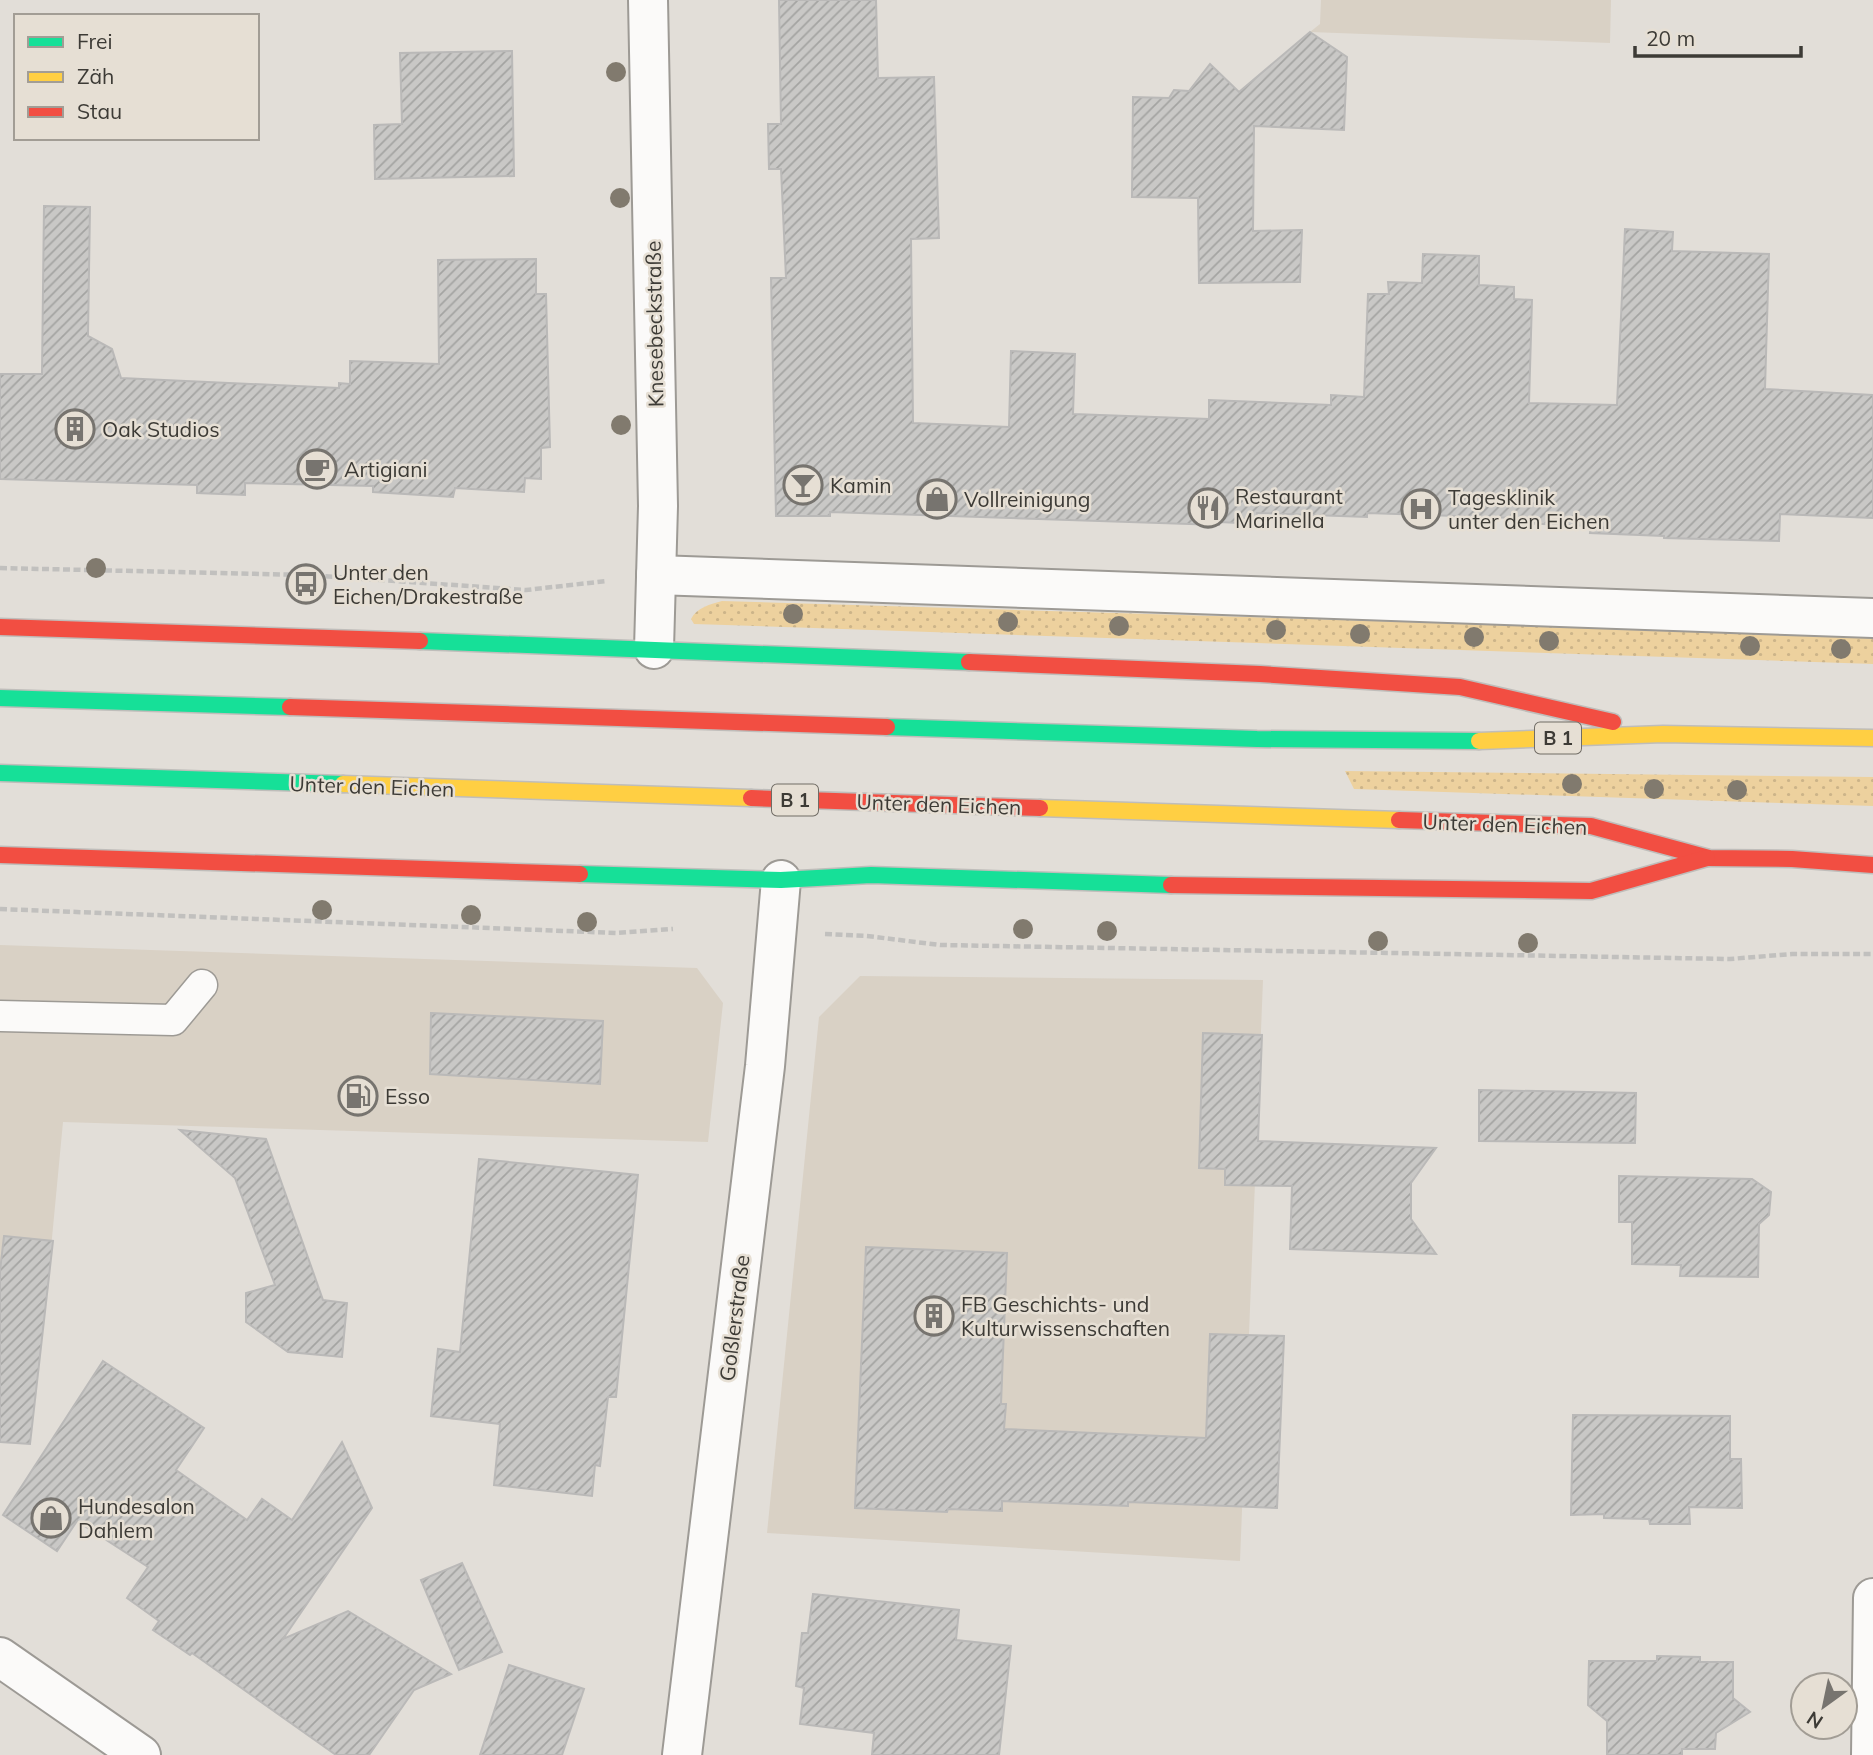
<svg xmlns="http://www.w3.org/2000/svg" width="1873" height="1755" font-family="Mulish,sans-serif">
	<defs>
		<pattern id="grass-dots" width="8" height="8" patternUnits="userSpaceOnUse" patternTransform="scale(1.75)"><rect width="8" height="8" fill="#edd19e"/><path d="M2 2h.1M6 6h.1" fill="none" stroke="#ccb489" stroke-width="1.8" stroke-linecap="round"/></pattern>
		<pattern id="building-hatch" width="6" height="6" patternUnits="userSpaceOnUse" patternTransform="scale(1.75)"><rect width="6" height="6" fill="#c9c8c6"/><path d="M-1 1l2-2M0 6l6-6M5 7l2-2" fill="none" stroke="#a4a4a2"/></pattern>
	</defs>
	<rect width="100%" height="100%" fill="#e2ded8"/>
	<g fill="#d9d1c5">
		<polygon points="1321,0 1611,0 1610,43 1310,32 1320,24"/>
		<polygon points="0,945 697,968 723,1003 708,1142 63,1122 44,1322 0,1336"/>
		<polygon points="860,976 1263,980 1240,1561 767,1533 819,1017"/>
	</g>
	<g fill="url(#grass-dots)">
		<path d="M722,601L1873,636V664L694,624L691,619C696,608 711,604 722,601Z"/>
		<polygon points="1345,771 1873,777 1873,806 1354,789"/>
	</g>
	<g fill="url(#building-hatch)" stroke="#bab9b8" stroke-width="2">
		<polygon points="779,0 876,0 878,78 934,77 939,238 911,239 913,423 1009,427 1011,351 1075,354 1073,414 1209,419 1209,400 1331,405 1331,395 1364,397 1368,294 1389,294 1388,282 1422,283 1423,254 1479,256 1479,285 1514,287 1514,299 1532,300 1529,403 1617,405 1625,229 1673,232 1672,251 1769,254 1765,389 1873,395 1873,518 1780,514 1779,541 1664,538 1664,536 1590,533 1591,526 1516,523 1516,518 1367,513 1367,517 1257,513 1256,524 1220,522 1219,525 830,512 830,516 776,516 771,278 786,278 781,169 769,169 768,124 781,124"/>
		<polygon points="1310,32 1347,57 1344,130 1254,126 1253,231 1302,230 1300,282 1199,283 1198,198 1132,197 1133,97 1169,98 1174,90 1189,91 1210,64 1239,92"/>
		<polygon points="512,51 514,176 375,179 374,125 402,124 400,53"/>
		<polygon points="44,206 90,207 88,336 112,349 121,378 339,388 339,383 350,384 350,361 439,364 438,260 536,259 536,294 546,294 550,447 541,448 541,479 525,478 524,492 455,488 453,497 373,492 373,486 245,483 245,495 197,493 197,485 0,479 0,374 42,374"/>
		<polygon points="431,1013 603,1021 600,1084 430,1074"/>
		<polygon points="1203,1033 1262,1035 1258,1141 1436,1148 1411,1183 1411,1219 1436,1254 1290,1249 1292,1186 1225,1185 1225,1169 1199,1168"/>
		<polygon points="1479,1090 1636,1093 1635,1143 1479,1141"/>
		<polygon points="180,1130 266,1139 323,1300 347,1303 342,1357 288,1352 246,1322 246,1293 275,1285 235,1178"/>
		<polygon points="479,1159 638,1175 616,1397 608,1397 600,1466 595,1465 592,1496 494,1485 500,1424 431,1416 438,1349 460,1352"/>
		<polygon points="1619,1176 1752,1179 1771,1192 1769,1215 1759,1224 1758,1277 1680,1276 1681,1265 1632,1264 1632,1222 1619,1222"/>
		<polygon points="4,1236 53,1241 30,1444 0,1442 0,1271"/>
		<polygon points="866,1247 1007,1253 1001,1404 1006,1404 1004,1429 1206,1438 1210,1334 1284,1336 1277,1508 1128,1502 1128,1506 1002,1501 1002,1511 948,1509 947,1512 855,1508"/>
		<polygon points="103,1361 204,1428 176,1470 247,1520 262,1499 292,1520 342,1442 372,1508 283,1639 348,1611 451,1674 414,1690 369,1755 336,1755 192,1653 190,1655 153,1630 159,1621 127,1598 148,1567 77,1521 57,1551 3,1515"/>
		<polygon points="1573,1415 1730,1416 1730,1459 1741,1459 1742,1508 1689,1507 1690,1524 1650,1524 1649,1519 1604,1518 1604,1514 1571,1515"/>
		<polygon points="462,1563 502,1652 459,1670 421,1580"/>
		<polygon points="813,1594 959,1610 956,1640 1011,1646 999,1755 872,1755 874,1733 800,1724 804,1688 796,1686 802,1633 808,1633"/>
		<polygon points="1657,1656 1700,1657 1700,1662 1733,1662 1733,1698 1750,1712 1716,1733 1715,1749 1682,1749 1682,1755 1607,1755 1607,1721 1588,1705 1589,1661 1657,1661"/>
		<polygon points="509,1665 584,1689 562,1755 480,1755"/>
	</g>
	<g fill="none" stroke-linecap="round" stroke-linejoin="round">
		<g stroke="#9d9a95" stroke-width="33">
			<polyline id="lane" points="0,1016 173,1020 202,985"/>
		</g>
		<g stroke="#9d9a95" stroke-width="42">
			<g id="street">
				<polyline points="648,0 658,506 654,649"/>
				<polyline points="656,575 1873,618"/>
				<polyline points="0,1657 141,1755"/>
				<polyline points="682,1755 765,1066 781,880"/>
				<polyline points="1871,1755 1873,1598"/>
			</g>
		</g>
		<g stroke="#bfbdba" stroke-width="19">
			<g id="fast">
				<polyline points="420,641 969,662"/>
				<polyline points="0,698 290,707"/>
				<polyline points="887,727 1257,739 1479,741"/>
				<polyline points="0,773 343,784"/>
				<polyline points="580,874 781,880 871,875 1171,885"/>
			</g>
		</g>
		<g stroke="#bfbdba" stroke-width="19">
			<g id="slow">
				<polyline points="1479,741 1663,734 1873,738"/>
				<polyline points="343,784 751,798"/>
				<polyline points="1040,808 1399,820"/>
			</g>
		</g>
		<g stroke="#bfbdba" stroke-width="19">
			<g id="jam">
				<polyline points="0,627 420,641"/>
				<polyline points="969,662 1260,674 1460,687 1613,722"/>
				<polyline points="290,707 887,727"/>
				<polyline points="751,798 1040,808"/>
				<polyline points="1399,820 1591,826 1709,858 1792,859 1873,865"/>
				<polyline points="0,855 580,874"/>
				<polyline points="1171,885 1591,891 1707,858"/>
			</g>
		</g>
		<g stroke="#c1c0be" stroke-width="4.5" stroke-dasharray="7 3.5" stroke-linecap="butt">
			<polyline points="0,568 307,575 526,590 607,581"/>
			<polyline points="0,909 617,933 673,929"/>
			<polyline points="825,934 867,936 940,945 1730,959 1792,954 1873,954"/>
		</g>
		<use href="#lane" stroke="#fbfaf9" stroke-width="30"/>
		<use href="#street" stroke="#fbfaf9" stroke-width="38"/>
		<use href="#fast" stroke="#16e098" stroke-width="16"/>
		<use href="#slow" stroke="#ffcf43" stroke-width="16"/>
		<use href="#jam" stroke="#f24e42" stroke-width="16"/>
	</g>
	<g fill="#817a6e">
		<circle cx="616" cy="72" r="10"/>
		<circle cx="620" cy="198" r="10"/>
		<circle cx="621" cy="425" r="10"/>
		<circle cx="96" cy="568" r="10"/>
		<circle cx="793" cy="614" r="10"/>
		<circle cx="1008" cy="622" r="10"/>
		<circle cx="1119" cy="626" r="10"/>
		<circle cx="1276" cy="630" r="10"/>
		<circle cx="1360" cy="634" r="10"/>
		<circle cx="1474" cy="637" r="10"/>
		<circle cx="1549" cy="641" r="10"/>
		<circle cx="1750" cy="646" r="10"/>
		<circle cx="1841" cy="649" r="10"/>
		<circle cx="1572" cy="784" r="10"/>
		<circle cx="1654" cy="789" r="10"/>
		<circle cx="1737" cy="790" r="10"/>
		<circle cx="322" cy="910" r="10"/>
		<circle cx="471" cy="915" r="10"/>
		<circle cx="587" cy="922" r="10"/>
		<circle cx="1023" cy="929" r="10"/>
		<circle cx="1107" cy="931" r="10"/>
		<circle cx="1378" cy="941" r="10"/>
		<circle cx="1528" cy="943" r="10"/>
	</g>
	<defs>
		<g id="building-ring" transform="scale(2.0125)"><circle r="9.5" fill="#e6dfd4" stroke="#77746f" stroke-width="1.5"/><path d="M-4-6H4V6H1V3H-1V6H-4ZM-2.5-4.3h1.7v1.8h-1.7ZM.8-4.3h1.7v1.8H.8ZM-2.5-1h1.7V.8h-1.7ZM.8-1h1.7V.8H.8Z" fill="#77746f"/></g>
		<g id="cafe-ring" transform="scale(2.0125)"><circle r="9.5" fill="#e6dfd4" stroke="#77746f" stroke-width="1.5"/><path d="M-5.5-4.5H6V0H3Q3 3.5 0 3.5H-2.5Q-5.5 3.5-5.5 0ZM3-3.2v2h1.7v-2ZM-6 4.5H4V6H-6Z" fill="#77746f"/></g>
		<g id="bar-ring" transform="scale(2.0125)"><circle r="9.5" fill="#e6dfd4" stroke="#77746f" stroke-width="1.5"/><path d="M-6-5H6L.8 .8V4.5H3.5V6h-7V4.5H-.8V.8Z" fill="#77746f"/></g>
		<g id="shop-ring" transform="scale(2.0125)"><circle r="9.5" fill="#e6dfd4" stroke="#77746f" stroke-width="1.5"/><path d="M-5-2.5h2.3a2.7 3.5 0 0 1 5.4 0H5L5.5 6h-11ZM-1.5-2.5h3a1.5 2.3 0 0 0-3 0Z" fill="#77746f"/></g>
		<g id="restaurant-ring" transform="scale(2.0125)"><circle r="9.5" fill="#e6dfd4" stroke="#77746f" stroke-width="1.5"/><path d="M-5-6h1v4h1v-4h1v4h1v-4h1v5L-1.5 .5V6h-2V.5L-5-1ZM5-6V6H3V1.5H1.5Q1.5-4 5-6Z" fill="#77746f"/></g>
		<g id="hospital-ring" transform="scale(2.0125)"><circle r="9.5" fill="#e6dfd4" stroke="#77746f" stroke-width="1.5"/><path d="M-5-5h3v3.5h4V-5h3V5h-3V1.5h-4V5h-3Z" fill="#77746f"/></g>
		<g id="bus-ring" transform="scale(2.0125)"><circle r="9.5" fill="#e6dfd4" stroke="#77746f" stroke-width="1.5"/><path d="M-5-6H5V4H4V6H2V4H-2V6H-4V4H-5ZM-3.5-4V0h7V-4ZM-3.5 1.2v1.5H-2V1.2ZM2 1.2v1.5H3.5V1.2Z" fill="#77746f"/></g>
		<g id="fuel-ring" transform="scale(2.0125)"><circle r="9.5" fill="#e6dfd4" stroke="#77746f" stroke-width="1.5"/><path d="M-5.5-6h7V0h2V4h1.3V-2.5L3-4.5l.8-.8L6-3V5H2.5V1h-1V6h-7ZM-4.2-4.7v3.2H.2V-4.7Z" fill="#77746f"/></g>
	</defs>
	<g fill-rule="evenodd">
		<use href="#building-ring" x="75" y="429"/>
		<use href="#cafe-ring" x="317" y="469"/>
		<use href="#bar-ring" x="803" y="485"/>
		<use href="#shop-ring" x="937" y="499"/>
		<use href="#restaurant-ring" x="1208" y="508"/>
		<use href="#hospital-ring" x="1421" y="509"/>
		<use href="#bus-ring" x="306" y="584"/>
		<use href="#fuel-ring" x="358" y="1096"/>
		<use href="#building-ring" x="934" y="1316"/>
		<use href="#shop-ring" x="51" y="1518"/>
	</g>
	<g text-anchor="middle" dominant-baseline="central" stroke-width="5" stroke-linejoin="round" paint-order="stroke">
		<g fill="#e6dfd4" stroke="#706c65" stroke-width="2">
			<rect x="1535" y="722.5" width="46" height="31" rx="5"/>
			<rect x="772" y="784.5" width="46" height="31" rx="5"/>
		</g>
		<g font-size="19" font-weight="bold" fill="#3d3b36">
			<text x="1558" y="738">B 1</text>
			<text x="795" y="800">B 1</text>
		</g>
		<g font-size="21" fill="#3d3b36" stroke="#e6dfd4">
			<text transform="translate(654 324) rotate(-91)">Knesebeckstraße</text>
			<text transform="translate(372 786) rotate(2)">Unter den Eichen</text>
			<text transform="translate(939 804) rotate(2)">Unter den Eichen</text>
			<text transform="translate(1505 824) rotate(2)">Unter den Eichen</text>
			<text transform="translate(734 1318) rotate(-83)">Goßlerstraße</text>
		</g>
		<g font-size="21" fill="#3d3b36" stroke="#e6dfd4" text-anchor="start">
			<text x="102" y="429">Oak Studios</text>
			<text x="344" y="469">Artigiani</text>
			<text x="830" y="485">Kamin</text>
			<text x="1235" y="496">Restaurant<tspan x="1235" dy="24">Marinella</tspan></text>
			<text x="1448" y="497">Tagesklinik<tspan x="1448" dy="24">unter den Eichen</tspan></text>
			<text x="964" y="499">Vollreinigung</text>
			<text x="333" y="572">Unter den<tspan x="333" dy="24">Eichen/Drakestraße</tspan></text>
			<text x="385" y="1096">Esso</text>
			<text x="961" y="1304">FB Geschichts- und<tspan x="961" dy="24">Kulturwissenschaften</tspan></text>
			<text x="78" y="1506">Hundesalon<tspan x="78" dy="24">Dahlem</tspan></text>
		</g>
	</g>
	<rect x="14" y="14" width="245" height="126" fill="#e6dfd4" stroke="#a29d95" stroke-width="2"/>
	<rect x="28" y="37" width="35" height="10" fill="#16e098" stroke="#a29d95" stroke-width="2"/>
	<text x="77" y="49" font-size="21" fill="#3d3b36">Frei</text>
	<rect x="28" y="72" width="35" height="10" fill="#ffcf43" stroke="#a29d95" stroke-width="2"/>
	<text x="77" y="84" font-size="21" fill="#3d3b36">Zäh</text>
	<rect x="28" y="107" width="35" height="10" fill="#f24e42" stroke="#a29d95" stroke-width="2"/>
	<text x="77" y="119" font-size="21" fill="#3d3b36">Stau</text>
	<g transform="translate(1824 1706) rotate(213)"><circle r="33" fill="#e6dfd4" stroke="#a29d95" stroke-width="2"/>
	<path d="M0-5L12 26L0 18L-12 26Z" fill="#77746f"/>
	<text y="-10" font-size="19" font-weight="bold" text-anchor="middle" fill="#3d3b36">N</text>
	</g>
	<path d="M1635 46v10h166v-10" fill="none" stroke="#3d3b36" stroke-width="3.5"/>
	<text x="1646" y="46" font-size="21" fill="#3d3b36" stroke="#e6dfd4" stroke-width="5" paint-order="stroke">20 m</text>
</svg>
